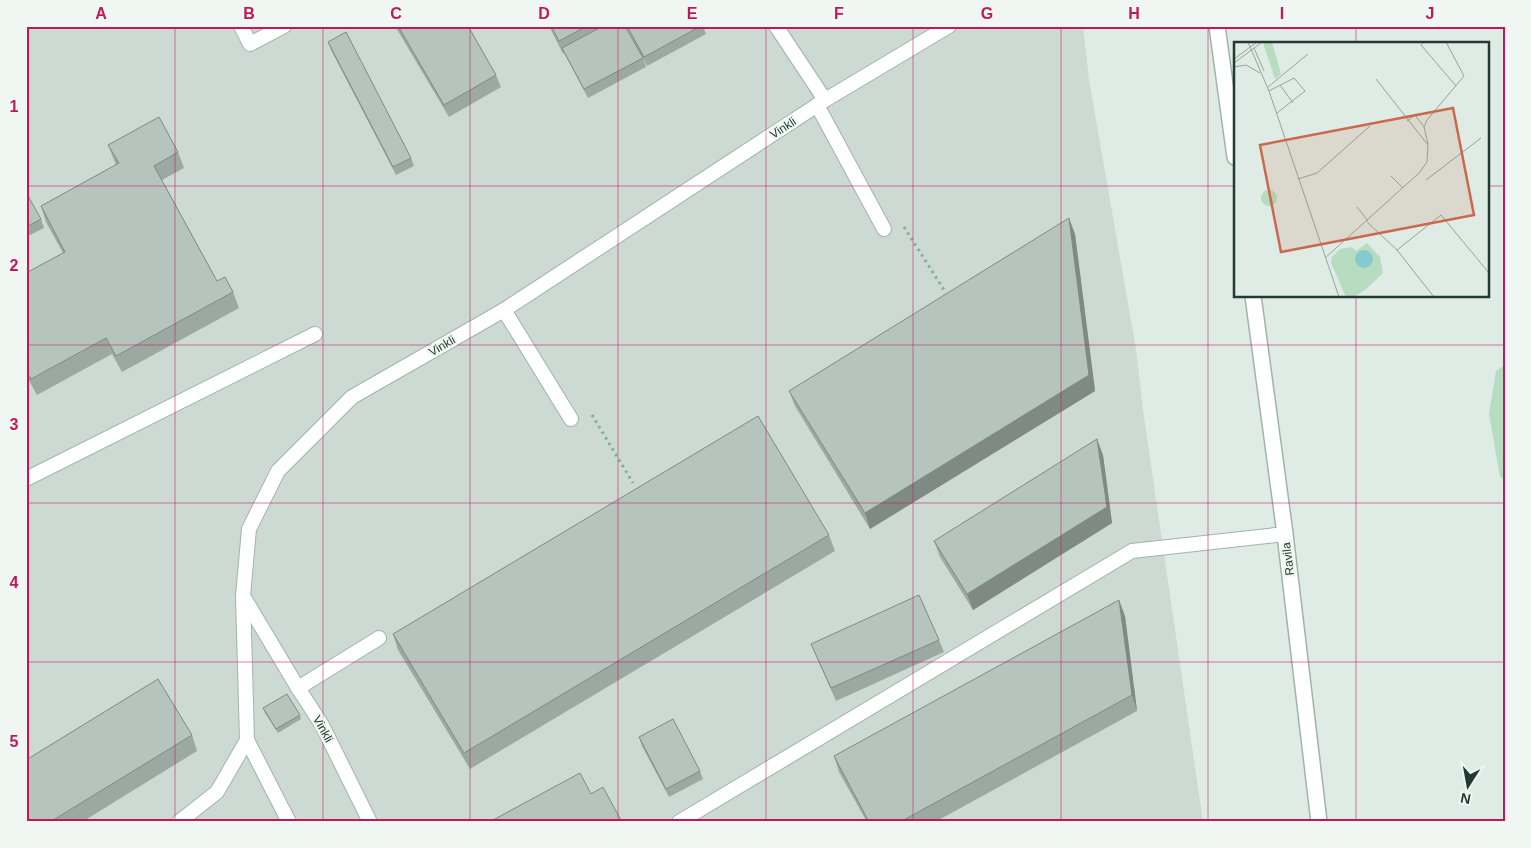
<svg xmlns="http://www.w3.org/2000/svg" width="1531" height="848" font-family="Helvetica,sans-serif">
	<rect width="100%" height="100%" fill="#dfebe5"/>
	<polygon fill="#cddad4" points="26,26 1083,26 1089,80 1136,349 1143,410 1203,822 26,822"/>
	<polygon fill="#b7dcc0" points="1505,365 1505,480 1500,477 1489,414 1496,371"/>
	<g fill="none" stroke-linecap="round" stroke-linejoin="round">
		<g stroke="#a2b3ac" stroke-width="16">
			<g id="service">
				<polyline points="241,26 250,44 284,26"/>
				<polyline points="776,26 825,100"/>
				<polyline points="817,105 884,229"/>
				<polyline points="504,310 571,419"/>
				<polyline points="26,479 315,334"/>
				<polyline points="243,596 247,740 289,822"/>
				<polyline points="298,688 379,638"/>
				<polyline points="179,822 217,792 247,740"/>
				<polyline points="370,822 322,725 298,688 243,596 249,529 278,471 352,397 504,310 825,100 949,26"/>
				<polyline points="679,822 1132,551 1285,534"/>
			</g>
		</g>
		<g stroke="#a2b3ac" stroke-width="18">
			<g id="tertiary">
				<polyline points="1217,26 1235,157"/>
				<polyline points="1253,296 1285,534 1319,822"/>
			</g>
		</g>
		<g stroke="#7faf9e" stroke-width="3" stroke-dasharray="2.5 4" stroke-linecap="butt">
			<polyline points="904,227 946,293"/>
			<polyline points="592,415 633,483"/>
		</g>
		<use href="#service" stroke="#fff" stroke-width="14"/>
		<use href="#tertiary" stroke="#fff" stroke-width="15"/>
	</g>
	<g fill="#9ca9a3">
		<polygon points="395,26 468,26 496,75 501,87 449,117"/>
		<polygon points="549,26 625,26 643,58 646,67 588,98 564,53 563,54"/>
		<polygon points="626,26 703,26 706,34 647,66"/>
		<polygon points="328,42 411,158 414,166 396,175 331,50"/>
		<polygon points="108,145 178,152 184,168 162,180 217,281 233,292 239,308 122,372 112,354 37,395 26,375 26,273 63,253 46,222 41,206 116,165"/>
		<polygon points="26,197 41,219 44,228 26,237"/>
		<polygon points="1075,234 1095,391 870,529 795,406 789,391"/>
		<polygon points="1103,455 1112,523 973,610 940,557 934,541"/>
		<polygon points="829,535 835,551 470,769 398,650 393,634"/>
		<polygon points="1125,616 1137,711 935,822 867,822 839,772 834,756"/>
		<polygon points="939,640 944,652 836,701 816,656 811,644"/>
		<polygon points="263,708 300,715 301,719 278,733 265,713"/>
		<polygon points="192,735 197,751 82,822 26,822"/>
		<polygon points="639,737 700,771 703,779 669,797 642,746"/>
	</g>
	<g fill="#7f8a85">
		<polygon points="1069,218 1075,234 1095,391 870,529 865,513"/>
		<polygon points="1097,439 1103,455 1112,523 973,610 967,594"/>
		<polygon points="1119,600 1125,616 1137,711 1132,695"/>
	</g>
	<g fill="#b5c5be" stroke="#7f8a85">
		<polygon points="398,26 468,26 496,75 444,105"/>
		<polygon points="551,26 587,26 559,41"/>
		<polygon points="603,26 625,26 643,58 584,89 562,48"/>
		<polygon points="627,26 701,26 644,57"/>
		<polygon points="346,32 411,158 393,167 328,42"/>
		<polygon points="159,117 178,152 154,166 217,281 225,277 233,292 116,356 106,338 31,379 26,370 26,273 65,252 41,206 119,163 108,145"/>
		<polygon points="28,196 41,219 26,227 26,197"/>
		<polygon points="1069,218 1089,375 865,513 789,391"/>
		<polygon points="758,416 829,535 464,753 393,634"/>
		<polygon points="1097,439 1107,507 967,594 934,541"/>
		<polygon points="919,595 939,640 831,688 811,644"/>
		<polygon points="1119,600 1132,695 900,822 869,822 834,756"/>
		<polygon points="158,679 192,735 50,822 26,822 26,760"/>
		<polygon points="287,694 300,715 276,729 263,708"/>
		<polygon points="673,719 700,771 666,789 639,737"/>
		<polygon points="580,773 591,794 603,787 622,822 494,822 493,820"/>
	</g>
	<path fill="none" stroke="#c2185b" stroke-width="1" stroke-opacity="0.55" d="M175,26V822M323,26V822M470,26V822M618,26V822M766,26V822M913,26V822M1061,26V822M1208,26V822M1356,26V44M26,186H1235M1487,186H1505M1356,296V822M26,345H1505M26,503H1505M26,662H1505"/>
	<g text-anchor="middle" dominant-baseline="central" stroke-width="5" stroke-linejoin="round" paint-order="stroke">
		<g font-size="12" fill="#203b33" stroke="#f0f7f3">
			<text transform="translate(783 128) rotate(-33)">Vinkli</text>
			<text transform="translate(442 346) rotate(-30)">Vinkli</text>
			<text transform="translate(1288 559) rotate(-97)">Ravila</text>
			<text transform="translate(323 729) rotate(61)">Vinkli</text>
		</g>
	</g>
	<g transform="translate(1234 42)">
		<rect width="255" height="255" fill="#dfebe5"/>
		<path d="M38,0L47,32L41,37L29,1ZM27 156a8 8 0 1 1 16 0a8 8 0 1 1-16 0ZM133,201L146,215L149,231L131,248L120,255H112L97,221L98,215L106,207L118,205L122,209Z" fill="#b7dcc0"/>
		<path d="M121 217a9 9 0 1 1 18 0a9 9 0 1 1-18 0Z" fill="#86c9d1"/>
		<path fill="none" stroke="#93a59e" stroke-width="1" d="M14,0L35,49L105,255M190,0L187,3L222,44M20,6L30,29M0,17L23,0M0,21L28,0M0,25L12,23L26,31M46,43L59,61M34,45L74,12M35,49L60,36L71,49L43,71M173,79L181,73L190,85L194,102M190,85L193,78L230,34L212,0M157,134L169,146M64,137L83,131L136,84M192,138L247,96M123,165L134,179M133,180L163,208L200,255M163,208L207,173L255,231M91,216L185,131L193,120L194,103L142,37"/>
		<path fill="#ca694d" fill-opacity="0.15" stroke="#ca694d" stroke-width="2.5" d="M219,66L240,173L47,210L26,103Z"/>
		<rect width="255" height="255" fill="none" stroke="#203b33" stroke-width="2.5"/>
	</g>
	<rect width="1531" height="848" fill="none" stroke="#f0f7f3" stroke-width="55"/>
	<g transform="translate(1468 786) rotate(191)" stroke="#f0f7f3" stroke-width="4" paint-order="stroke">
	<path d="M0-4L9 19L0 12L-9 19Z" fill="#203b33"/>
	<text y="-8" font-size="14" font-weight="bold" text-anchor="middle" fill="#203b33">N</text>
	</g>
	<rect x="28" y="28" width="1476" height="792" fill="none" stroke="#c2185b" stroke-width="2"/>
	<g font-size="16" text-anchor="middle" font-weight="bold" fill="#c2185b">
		<text x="101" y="19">A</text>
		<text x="249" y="19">B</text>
		<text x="396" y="19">C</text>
		<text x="544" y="19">D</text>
		<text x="692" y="19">E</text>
		<text x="839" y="19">F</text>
		<text x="987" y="19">G</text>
		<text x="1134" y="19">H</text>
		<text x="1282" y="19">I</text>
		<text x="1430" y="19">J</text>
		<text x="14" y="112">1</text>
		<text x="14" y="271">2</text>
		<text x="14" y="430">3</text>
		<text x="14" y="588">4</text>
		<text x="14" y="747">5</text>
	</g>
</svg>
